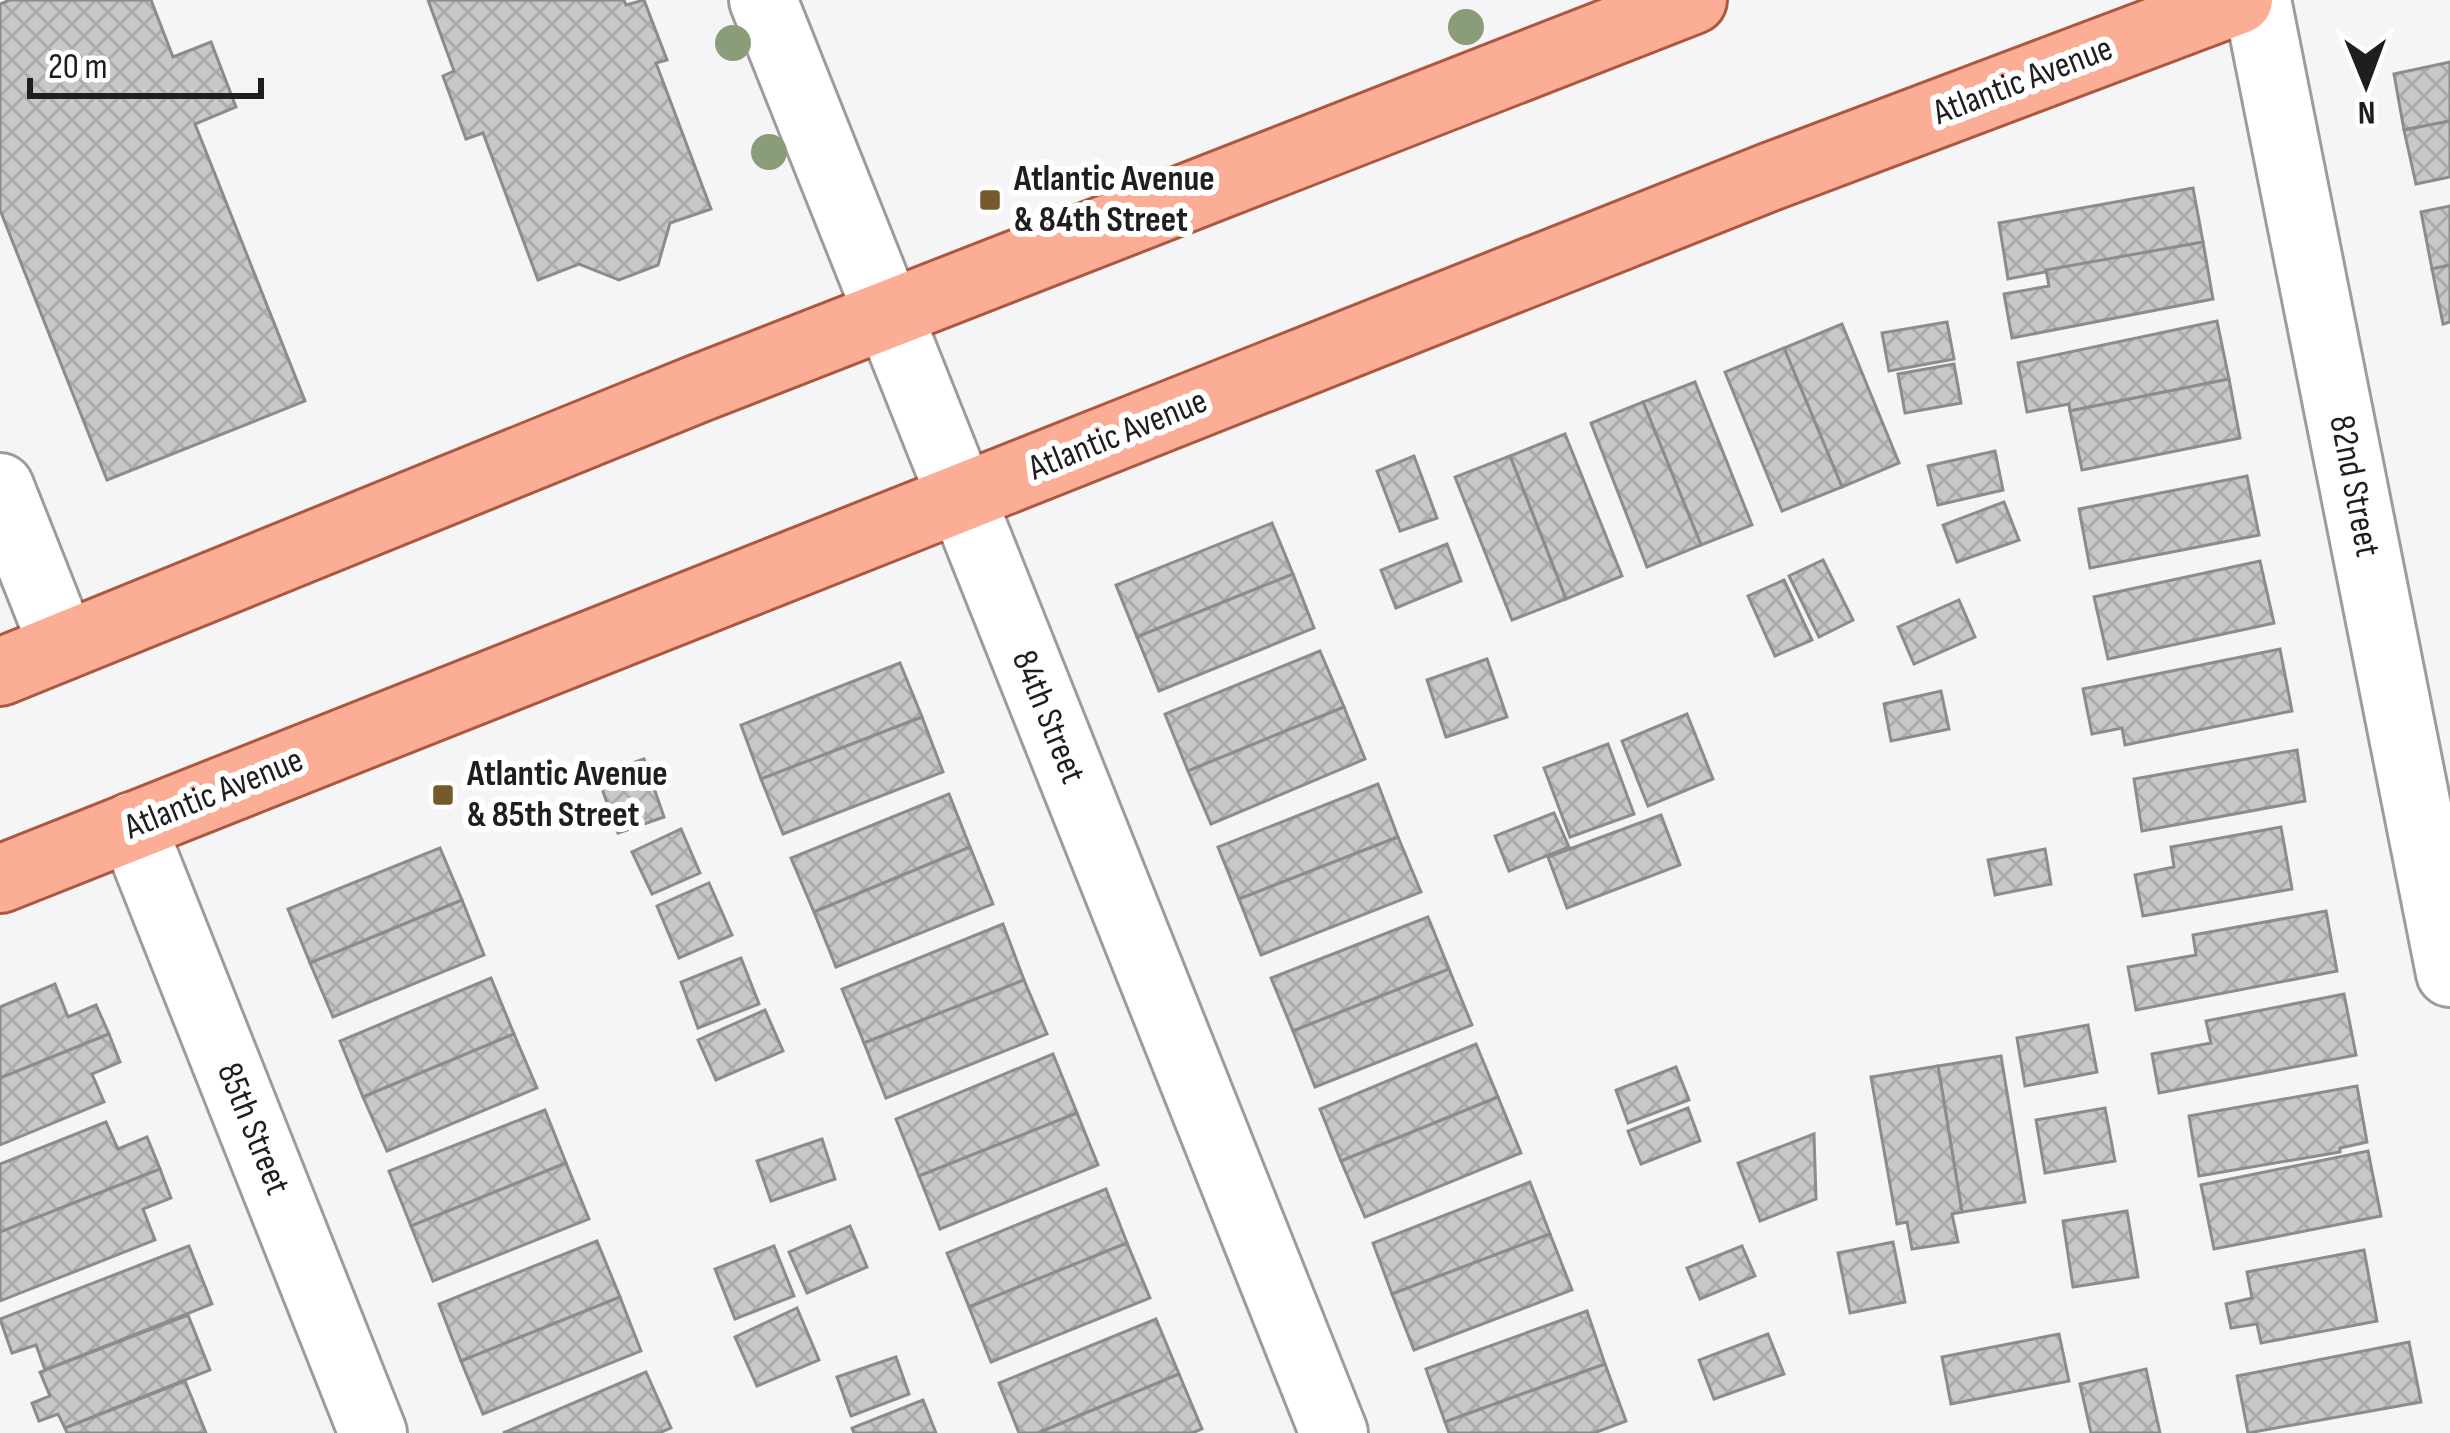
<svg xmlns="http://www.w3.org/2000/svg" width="2450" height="1433" font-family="'Sofia Sans Condensed',sans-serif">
	<defs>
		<pattern id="building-cross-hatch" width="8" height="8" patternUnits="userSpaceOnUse" patternTransform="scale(3)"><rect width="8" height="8" fill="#c9c8c6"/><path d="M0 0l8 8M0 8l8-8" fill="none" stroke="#acabaa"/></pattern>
	</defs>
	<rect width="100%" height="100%" fill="#f5f5f7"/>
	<g fill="url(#building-cross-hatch)" stroke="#8e8c8b" stroke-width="3">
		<polygon points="10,0 151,0 173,57 211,42 236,107 195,124 305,401 107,480 0,210 0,4"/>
		<polygon points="428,0 624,0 626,5 644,0 667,60 656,63 711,209 670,223 658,265 619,280 579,264 538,280 483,133 466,139 443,76 454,71"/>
		<polygon points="2450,62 2450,121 2404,130 2394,74"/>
		<polygon points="2450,121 2450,177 2416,184 2404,130"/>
		<polygon points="2193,188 2203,242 2008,279 1999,223"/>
		<polygon points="2450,206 2450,265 2432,269 2421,212"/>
		<polygon points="2203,242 2213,299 2012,338 2004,294 2049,286 2046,270"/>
		<polygon points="2450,265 2450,322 2443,324 2432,269"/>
		<polygon points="2217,321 2229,379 2070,411 2069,404 2027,412 2018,363"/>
		<polygon points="1947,322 1954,359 1889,371 1882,333"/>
		<polygon points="1842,324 1899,463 1842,487 1784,348"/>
		<polygon points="1784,348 1842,487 1782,511 1725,372"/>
		<polygon points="1954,364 1961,403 1905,413 1898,374"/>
		<polygon points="2229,379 2240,438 2082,470 2070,411"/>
		<polygon points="1695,382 1752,525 1701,545 1643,402"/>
		<polygon points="1643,402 1701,545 1647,567 1591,423"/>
		<polygon points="1565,434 1622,576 1566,599 1510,456"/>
		<polygon points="1995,451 2003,490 1938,505 1928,466"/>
		<polygon points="1414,456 1437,518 1400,531 1377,471"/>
		<polygon points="1510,456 1566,599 1512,620 1455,477"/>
		<polygon points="2247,476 2259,535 2090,568 2079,509"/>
		<polygon points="2004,502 2019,540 1957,562 1943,525"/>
		<polygon points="1272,523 1293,574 1137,637 1116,585"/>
		<polygon points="1447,544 1461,581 1396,608 1381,570"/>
		<polygon points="1823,560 1853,620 1819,637 1789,576"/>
		<polygon points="2260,561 2274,623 2108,659 2094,597"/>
		<polygon points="1293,574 1314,628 1159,691 1137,637"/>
		<polygon points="1784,580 1812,640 1775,656 1748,596"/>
		<polygon points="1959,600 1975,637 1914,664 1898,627"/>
		<polygon points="2280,649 2292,711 2125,745 2122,728 2092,734 2083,689"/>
		<polygon points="1320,651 1344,707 1188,771 1165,714"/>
		<polygon points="1487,659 1507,717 1446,737 1427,680"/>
		<polygon points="900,663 922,717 761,779 741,725"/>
		<polygon points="1941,691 1949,729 1891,741 1884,704"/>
		<polygon points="1344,707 1365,759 1211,824 1188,771"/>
		<polygon points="1687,714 1713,779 1648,806 1622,741"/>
		<polygon points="922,717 943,772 783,834 761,779"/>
		<polygon points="1608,744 1634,814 1570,837 1544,768"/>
		<polygon points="2297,750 2305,801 2142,831 2134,779"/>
		<polygon points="644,759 664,817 618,833 597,775"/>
		<polygon points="1378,784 1398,837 1239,899 1218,847"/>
		<polygon points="949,794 970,847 814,912 791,858"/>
		<polygon points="1554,813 1569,847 1509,871 1495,836"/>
		<polygon points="1661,815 1680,865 1567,908 1548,857"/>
		<polygon points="2281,827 2292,889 2143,916 2135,875 2174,867 2171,847"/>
		<polygon points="681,829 700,873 652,894 632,852"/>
		<polygon points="1398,837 1421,892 1261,955 1239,899"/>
		<polygon points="970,847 993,904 836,967 814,912"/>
		<polygon points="440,848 462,900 310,963 288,909"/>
		<polygon points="2045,849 2051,884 1995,895 1988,860"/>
		<polygon points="709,883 732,935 679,958 657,906"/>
		<polygon points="462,900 484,955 333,1017 310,963"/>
		<polygon points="2326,911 2337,971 2136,1010 2128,967 2196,955 2193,935"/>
		<polygon points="1428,917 1449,969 1293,1031 1271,978"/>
		<polygon points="1003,924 1024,980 864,1043 842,989"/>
		<polygon points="741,958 759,1004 698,1028 681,982"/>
		<polygon points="1449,969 1472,1025 1315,1087 1293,1031"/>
		<polygon points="491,978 514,1034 363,1097 340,1041"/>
		<polygon points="1024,980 1047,1034 886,1098 864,1043"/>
		<polygon points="55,984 68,1017 96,1005 109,1034 0,1078 0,1007"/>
		<polygon points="2344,994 2356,1055 2159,1093 2152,1054 2211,1043 2206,1021"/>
		<polygon points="765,1010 783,1051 716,1080 698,1040"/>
		<polygon points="2088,1025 2097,1072 2025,1086 2017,1038"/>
		<polygon points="109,1034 120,1062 92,1074 104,1102 0,1145 0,1078"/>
		<polygon points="514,1034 537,1088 387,1151 363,1097"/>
		<polygon points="1476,1044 1498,1097 1341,1161 1320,1109"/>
		<polygon points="1053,1054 1077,1113 919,1176 896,1119"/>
		<polygon points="2001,1056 2025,1202 1962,1212 1938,1066"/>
		<polygon points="1938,1066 1962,1212 1952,1214 1958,1242 1912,1249 1907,1222 1897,1224 1871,1077"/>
		<polygon points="1676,1067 1689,1100 1628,1123 1616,1090"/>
		<polygon points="2357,1086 2367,1142 2340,1148 2340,1152 2199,1176 2189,1116"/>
		<polygon points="1498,1097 1521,1153 1365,1217 1341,1161"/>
		<polygon points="1688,1108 1700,1141 1641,1164 1628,1131"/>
		<polygon points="2105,1108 2115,1161 2045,1173 2036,1120"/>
		<polygon points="545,1110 566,1163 411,1226 389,1171"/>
		<polygon points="1077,1113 1098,1165 940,1229 919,1176"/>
		<polygon points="106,1122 118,1149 147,1137 160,1169 0,1232 0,1164"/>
		<polygon points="1814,1134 1816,1199 1760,1221 1738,1163"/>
		<polygon points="822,1139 835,1179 771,1201 757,1161"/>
		<polygon points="2368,1151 2381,1216 2214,1249 2201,1185"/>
		<polygon points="566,1163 589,1219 433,1281 411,1226"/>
		<polygon points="160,1169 171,1198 143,1209 155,1240 0,1301 0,1232"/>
		<polygon points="1530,1182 1550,1234 1392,1294 1373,1243"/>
		<polygon points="1106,1189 1127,1243 969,1307 947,1253"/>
		<polygon points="2127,1211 2138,1277 2073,1287 2063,1221"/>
		<polygon points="850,1226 867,1267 807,1293 789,1252"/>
		<polygon points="1550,1234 1572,1290 1414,1350 1392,1294"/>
		<polygon points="597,1241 620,1297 461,1361 439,1304"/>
		<polygon points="1893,1242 1905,1302 1850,1313 1838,1253"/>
		<polygon points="1127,1243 1150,1298 991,1362 969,1307"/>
		<polygon points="189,1246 212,1304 45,1370 36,1345 12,1353 0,1319"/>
		<polygon points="774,1246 794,1296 735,1319 715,1269"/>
		<polygon points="1742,1246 1755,1276 1700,1299 1687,1268"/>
		<polygon points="2364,1250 2377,1321 2261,1343 2257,1324 2231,1328 2226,1304 2252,1298 2247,1272"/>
		<polygon points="620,1297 641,1351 483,1414 461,1361"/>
		<polygon points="797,1308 819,1360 757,1386 735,1337"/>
		<polygon points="1587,1311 1605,1364 1445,1422 1426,1369"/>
		<polygon points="188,1315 210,1370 65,1428 58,1414 39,1421 32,1403 50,1396 40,1372"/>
		<polygon points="1156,1319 1179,1374 1038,1433 1019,1433 999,1383"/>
		<polygon points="1768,1334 1784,1374 1714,1399 1699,1360"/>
		<polygon points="2059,1334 2069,1381 1951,1404 1942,1357"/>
		<polygon points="2409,1342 2421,1402 2248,1433 2237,1376"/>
		<polygon points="896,1357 909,1394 851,1416 837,1377"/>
		<polygon points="1605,1364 1626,1421 1594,1433 1449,1433 1445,1422"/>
		<polygon points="2146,1369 2160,1433 2091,1433 2080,1384"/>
		<polygon points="646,1372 671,1428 659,1433 503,1433"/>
		<polygon points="1179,1374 1202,1429 1192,1433 1038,1433"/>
		<polygon points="185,1381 206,1433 67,1433 65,1428"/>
		<polygon points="923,1400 936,1433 854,1433 852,1428"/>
	</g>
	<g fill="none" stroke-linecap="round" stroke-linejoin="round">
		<g stroke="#9c9c9e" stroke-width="72">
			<g id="street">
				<polyline points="763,0 1334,1433"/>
				<polyline points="2257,0 2450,973"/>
				<polyline points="0,487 63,646"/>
				<polyline points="132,826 373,1433"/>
			</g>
		</g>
		<g stroke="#ac583e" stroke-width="72">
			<g id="primary">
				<polyline points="0,672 697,389 1693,0"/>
				<polyline points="0,879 1772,176 2239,0"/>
			</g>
		</g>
		<use href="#street" stroke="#fff" stroke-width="66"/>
		<use href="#primary" stroke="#fbae95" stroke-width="66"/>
	</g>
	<g fill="#8a9c78">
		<circle cx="1466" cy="27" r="18"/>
		<circle cx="733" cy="43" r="18"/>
		<circle cx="769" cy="152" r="18"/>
	</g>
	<g fill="#765a2d" stroke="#fff" stroke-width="4.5">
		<rect x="978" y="188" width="24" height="24" rx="6"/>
		<rect x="431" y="783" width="24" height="24" rx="6"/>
	</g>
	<g text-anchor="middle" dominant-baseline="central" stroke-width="12" stroke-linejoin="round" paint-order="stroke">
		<g font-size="36" fill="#1e1e1f" stroke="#fff">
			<text transform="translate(2023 81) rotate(-21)">Atlantic Avenue</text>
			<text transform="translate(1118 435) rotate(-22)">Atlantic Avenue</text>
			<text transform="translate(2354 486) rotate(79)">82nd Street</text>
			<text transform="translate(1048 717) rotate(68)">84th Street</text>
			<text transform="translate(214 794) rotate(-22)">Atlantic Avenue</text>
			<text transform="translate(253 1129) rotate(68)">85th Street</text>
		</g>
		<g font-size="36" font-weight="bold" fill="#1e1e1f" stroke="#fff" text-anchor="start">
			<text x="1014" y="179">Atlantic Avenue<tspan x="1014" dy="41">&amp; 84th Street</tspan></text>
			<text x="467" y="774">Atlantic Avenue<tspan x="467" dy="41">&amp; 85th Street</tspan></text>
		</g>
	</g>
	<g transform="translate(2366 84) rotate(179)" stroke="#ffffff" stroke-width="9" paint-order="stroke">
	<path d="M0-9L21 45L0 30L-21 45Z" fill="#1e1e1f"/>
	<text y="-18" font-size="33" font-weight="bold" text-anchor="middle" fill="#1e1e1f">N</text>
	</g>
	<path d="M30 78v18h231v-18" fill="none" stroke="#1e1e1f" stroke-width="6"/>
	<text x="48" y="78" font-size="36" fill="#1e1e1f" stroke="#ffffff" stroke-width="9" paint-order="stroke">20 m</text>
</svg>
